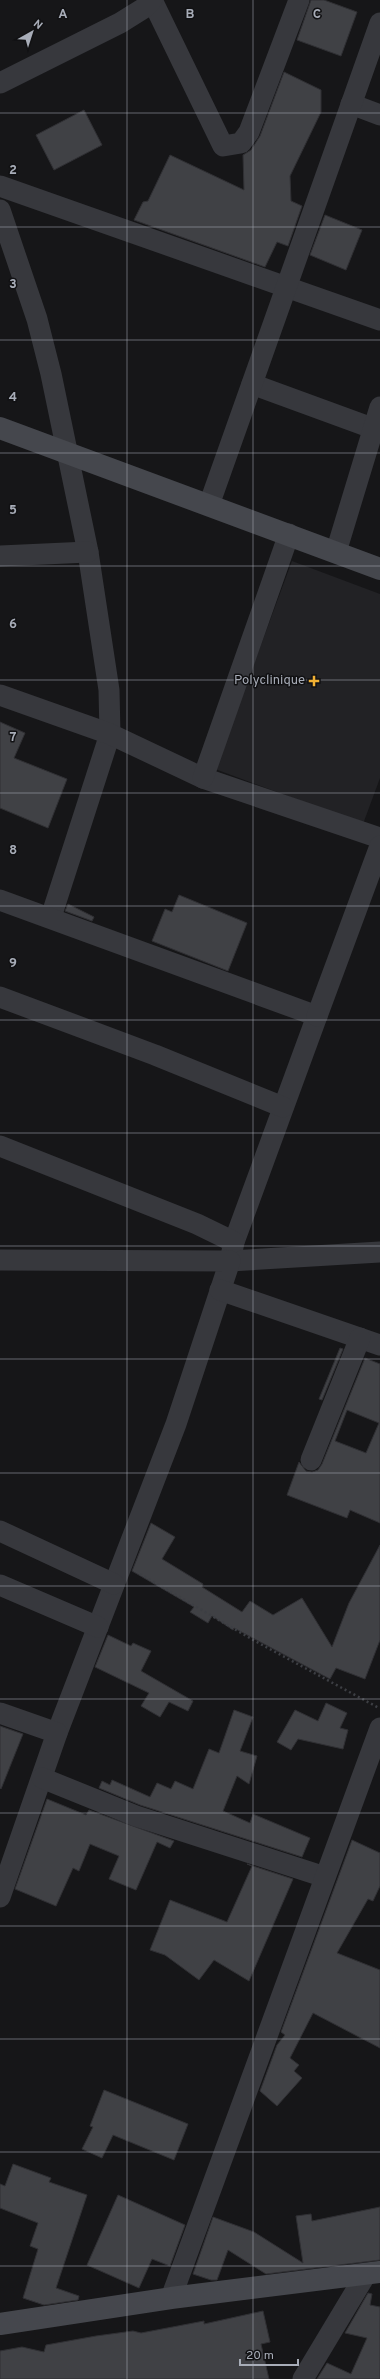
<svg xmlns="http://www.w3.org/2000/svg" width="380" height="2379" font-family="Overpass,sans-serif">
	<rect width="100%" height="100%" fill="#161618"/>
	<polygon fill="#222225" points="292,561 380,594 380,778 363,824 215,769"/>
	<g fill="#404145" stroke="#303034" fill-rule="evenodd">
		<polygon points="311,0 324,0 357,12 341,56 297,40"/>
		<polygon points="284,72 321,90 321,112 290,176 291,201 302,206 288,246 277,242 265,267 134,220 143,202 148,201 170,155 244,190 243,155 251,150 260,136"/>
		<polygon points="84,110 102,145 54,170 36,135"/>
		<polygon points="325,215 362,230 346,270 310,255"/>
		<polygon points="0,722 25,733 14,758 67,779 48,828 0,808"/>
		<polygon points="179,895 247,923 228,971 152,941 165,909 172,912"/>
		<polygon points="68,904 94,917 92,921 65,911"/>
		<polygon points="340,1348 343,1349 322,1400 319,1399"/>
		<path d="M365,1358L380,1364V1523L350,1510L347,1518L287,1495L299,1462L306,1471L312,1472L318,1470L322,1464ZM347,1410L379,1423L366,1453L335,1441Z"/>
		<polygon points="151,1523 175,1537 162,1559 203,1584 202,1587 242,1612 250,1601 273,1615 302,1598 332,1647 349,1603 380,1545 380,1640 365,1679 336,1668 330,1679 234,1628 233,1630 212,1616 208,1623 190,1612 194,1607 132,1571"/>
		<polygon points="108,1635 131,1646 133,1643 151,1651 141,1671 193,1701 188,1711 169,1702 160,1717 141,1706 149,1693 95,1667"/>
		<polygon points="326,1703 347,1713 340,1728 348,1730 343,1749 298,1739 291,1750 277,1742 295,1710 318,1721"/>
		<polygon points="234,1710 253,1717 240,1751 257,1756 249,1784 237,1776 223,1811 250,1823 253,1814 310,1838 302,1857 140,1805 99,1788 102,1781 110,1785 112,1780 150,1797 157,1783 171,1789 175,1781 193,1789 209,1749 219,1753"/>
		<polygon points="0,1726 23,1734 1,1789 0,1788"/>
		<polygon points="47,1799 86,1815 89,1810 174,1841 170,1848 157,1842 136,1890 109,1879 119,1856 90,1844 79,1871 73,1868 56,1906 15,1889"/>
		<polygon points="352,1840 380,1853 380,1886 373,1901 368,1899 337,1953 380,1970 380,2048 313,2013 290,2058 299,2065 294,2071 302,2078 277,2106 260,2091 277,2045 285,2035 281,2032"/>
		<polygon points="247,1864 293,1879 249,1981 214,1960 199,1980 165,1955 150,1950 170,1900 227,1922 252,1866"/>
		<polygon points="104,2090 188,2124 174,2160 113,2135 102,2158 82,2149 93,2127 90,2126"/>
		<polygon points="13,2164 51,2178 49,2182 87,2195 56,2288 79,2296 78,2300 44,2305 23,2298 38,2249 30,2246 38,2223 0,2208 0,2184 5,2186"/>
		<polygon points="118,2195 185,2225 170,2266 152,2259 139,2288 87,2265"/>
		<polygon points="380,2207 380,2260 266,2274 228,2250 217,2280 211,2280 193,2274 213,2217 254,2232 303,2263 296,2216 311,2214 312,2221"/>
		<polygon points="368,2293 372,2294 370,2305 380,2307 380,2379 317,2379 327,2363 351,2374 367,2338 345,2333"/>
		<polygon points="263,2311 270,2342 261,2344 269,2379 0,2379 0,2351 22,2347 44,2352 46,2345 96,2336 133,2331 141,2333 204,2321 204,2324"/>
	</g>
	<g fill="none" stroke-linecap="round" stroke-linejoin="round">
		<polyline stroke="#3d3f44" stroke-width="2.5" stroke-dasharray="2 3" stroke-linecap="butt" points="140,1574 255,1641 379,1708"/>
		<g stroke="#37383d" stroke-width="21">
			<polyline points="152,0 223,146 241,143 249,132 299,0"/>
			<polyline points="0,83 120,23 144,8 152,0"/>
			<polyline points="351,104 380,115"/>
			<polyline points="0,186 380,320"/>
			<polyline points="0,210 37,319 51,374 88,552 109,690 110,734 51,917"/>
			<polyline points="252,384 380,431"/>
			<polyline points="209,505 380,23"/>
			<polyline points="336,552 380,407"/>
			<polyline points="0,556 88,552"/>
			<polyline points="0,695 110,734 203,778 380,838"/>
			<polyline points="203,778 289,534"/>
			<polyline points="0,900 317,1016 234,1242 230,1261 380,1252"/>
			<polyline points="0,997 155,1055 283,1107"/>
			<polyline points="317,1016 380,846"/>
			<polyline points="0,1146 197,1224 234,1242"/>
			<polyline points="0,1260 230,1261 176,1424 57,1733"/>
			<polyline points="220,1290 380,1345"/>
			<polyline points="311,1460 360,1338"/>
			<polyline points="0,1531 114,1584"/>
			<polyline points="0,1585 98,1627"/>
			<polyline points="0,1713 57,1733 0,1897"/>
			<polyline points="42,1778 136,1816 325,1877"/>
			<polyline points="171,2298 380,1728"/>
			<polyline points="303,2379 366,2274"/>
		</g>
		<g stroke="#45474d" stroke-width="22">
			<polyline points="0,428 380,569"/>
			<polyline points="0,2324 171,2298 380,2272"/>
		</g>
	</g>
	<path fill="none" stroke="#a8adb8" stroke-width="1" stroke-opacity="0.55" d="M127,0V2379M253,0V2379M0,113H380M0,227H380M0,340H380M0,453H380M0,566H380M0,680H380M0,793H380M0,906H380M0,1020H380M0,1133H380M0,1246H380M0,1359H380M0,1473H380M0,1586H380M0,1699H380M0,1813H380M0,1926H380M0,2039H380M0,2152H380M0,2266H380"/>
	<path fill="#f2b134" stroke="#111113" stroke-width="1.5" d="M312 675h4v4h4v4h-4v4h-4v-4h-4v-4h4z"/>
	<g text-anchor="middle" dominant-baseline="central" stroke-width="3" stroke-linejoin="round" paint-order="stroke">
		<g font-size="13" fill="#a8adb8" stroke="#111113" text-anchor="end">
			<text x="305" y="681">Polyclinique</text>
		</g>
	</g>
	<g font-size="13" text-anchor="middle" font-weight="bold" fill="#a8adb8" stroke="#111113" stroke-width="3" stroke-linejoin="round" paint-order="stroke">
		<text x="63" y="18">A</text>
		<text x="190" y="18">B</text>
		<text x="317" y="18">C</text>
		<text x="13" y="174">2</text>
		<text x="13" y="288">3</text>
		<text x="13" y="401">4</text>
		<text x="13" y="514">5</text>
		<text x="13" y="628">6</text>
		<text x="13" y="741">7</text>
		<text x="13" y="854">8</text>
		<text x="13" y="967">9</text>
	</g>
	<g transform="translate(32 32) rotate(39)" stroke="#111113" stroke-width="3" paint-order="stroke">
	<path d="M0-3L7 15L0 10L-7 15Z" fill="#a8adb8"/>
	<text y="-6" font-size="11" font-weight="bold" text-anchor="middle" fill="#a8adb8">N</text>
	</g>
	<path d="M240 2359v6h58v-6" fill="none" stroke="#a8adb8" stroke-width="2"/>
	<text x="246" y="2359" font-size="12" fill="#a8adb8" stroke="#111113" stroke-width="3" paint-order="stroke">20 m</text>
</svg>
